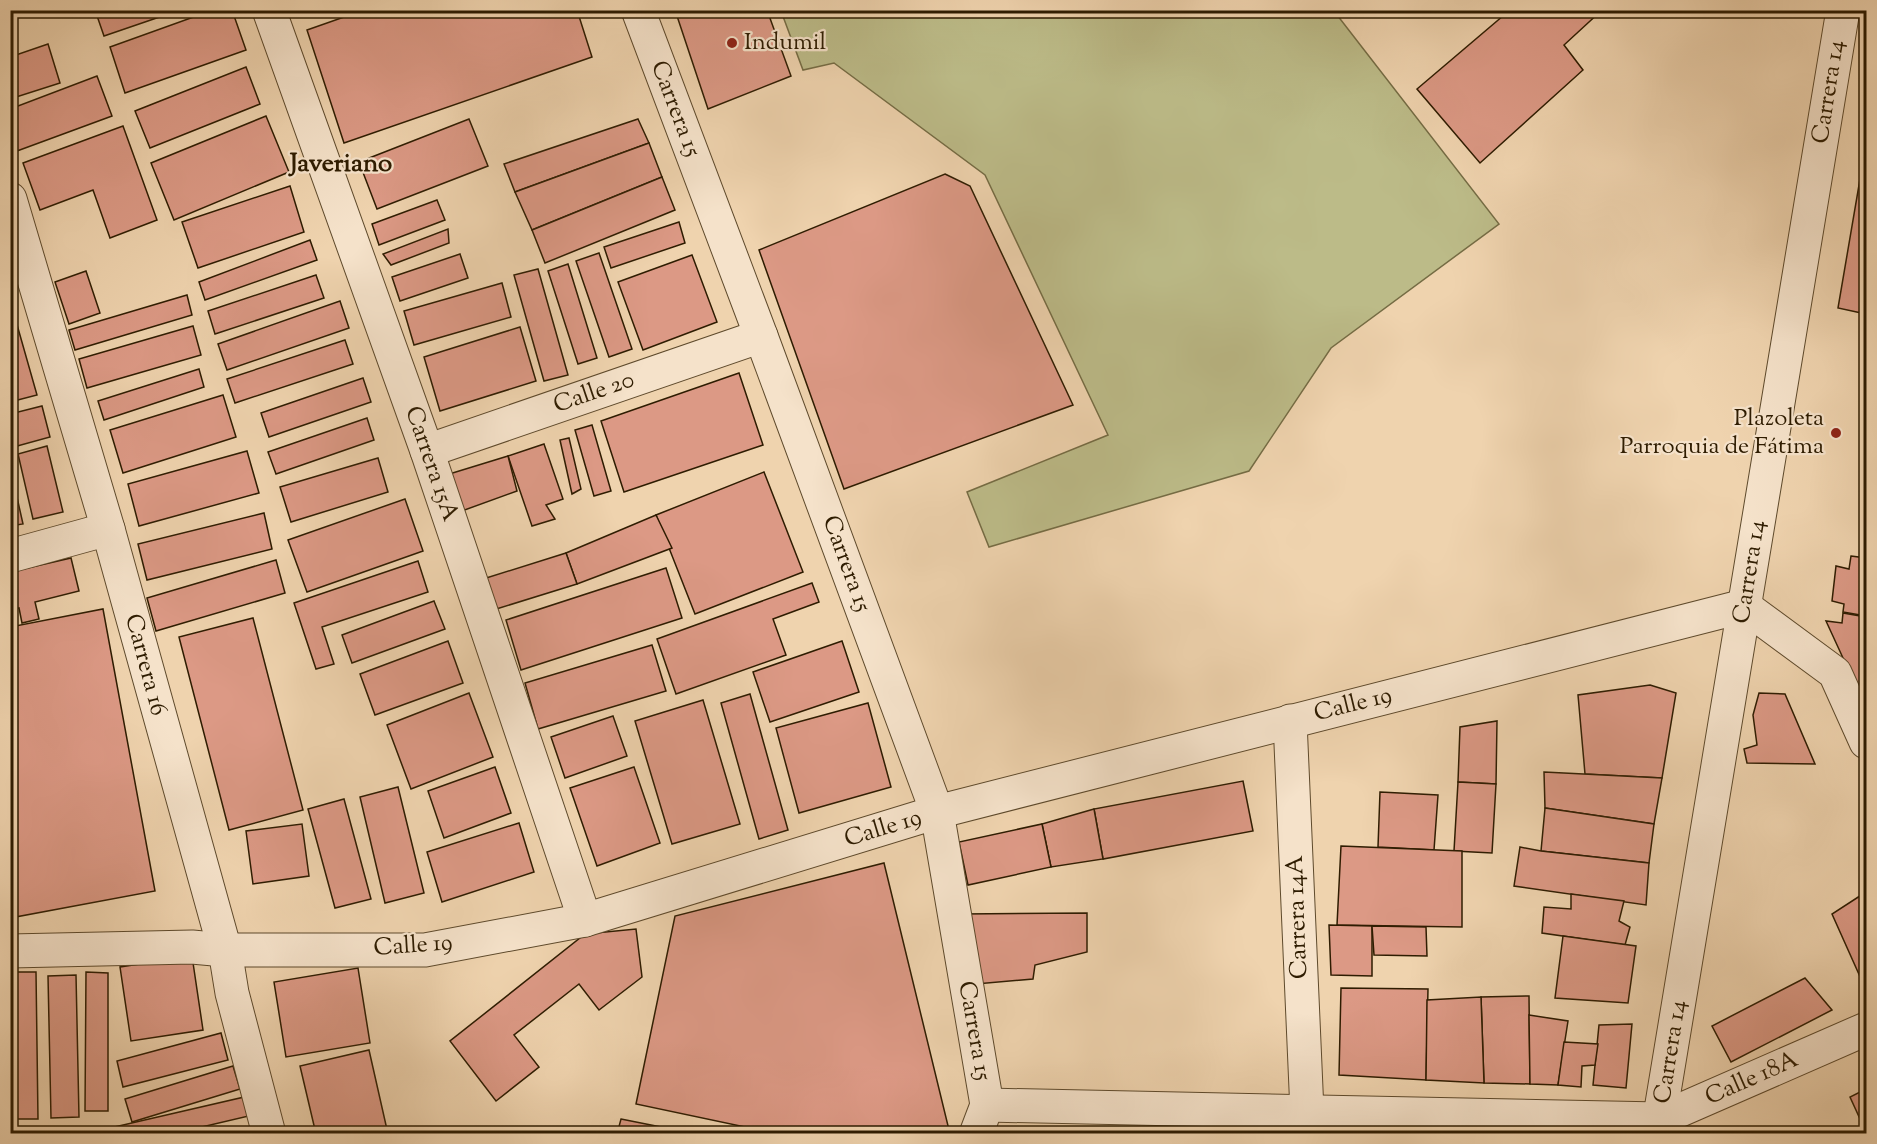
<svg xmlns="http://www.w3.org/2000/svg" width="1877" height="1144" font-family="'Sorts Mill Goudy',serif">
	<rect width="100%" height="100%" fill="#efd3ae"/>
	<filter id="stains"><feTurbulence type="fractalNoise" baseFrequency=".00333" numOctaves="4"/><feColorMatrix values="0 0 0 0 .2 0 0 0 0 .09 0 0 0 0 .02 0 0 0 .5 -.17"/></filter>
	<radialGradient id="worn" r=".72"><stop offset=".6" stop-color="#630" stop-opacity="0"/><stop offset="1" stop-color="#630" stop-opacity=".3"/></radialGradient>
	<polygon fill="#bcbb88" stroke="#756c44" stroke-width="1.5" points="781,11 1334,11 1499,224 1331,348 1249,471 989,547 967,492 1108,435 985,175 834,63 803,70"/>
	<g fill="#dc9985" stroke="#2e1c01" stroke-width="1.5">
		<polygon points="95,10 180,10 104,36"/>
		<polygon points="213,10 232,10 246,50 125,93 110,47"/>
		<polygon points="364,10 577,10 592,57 344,143 307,30"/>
		<polygon points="675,10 767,10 791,76 708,109"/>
		<polygon points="1510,10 1602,10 1564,45 1583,70 1480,163 1417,89"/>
		<polygon points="48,44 60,83 10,99 10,57"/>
		<polygon points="246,67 260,104 150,148 135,111"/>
		<polygon points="97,76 112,116 17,151 10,133 10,109"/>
		<polygon points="266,116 289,172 174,220 151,163"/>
		<polygon points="469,119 488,166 377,209 359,162"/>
		<polygon points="638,119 649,143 515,192 504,164"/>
		<polygon points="123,126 157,220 110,238 93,190 40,210 23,163"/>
		<polygon points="649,143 662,177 532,230 515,192"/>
		<polygon points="1866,144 1866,314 1838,308"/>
		<polygon points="945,174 970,186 1073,405 844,489 759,250"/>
		<polygon points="662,177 675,210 545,263 532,230"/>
		<polygon points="290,186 304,232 198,268 182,222"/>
		<polygon points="437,200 445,220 379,245 372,224"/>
		<polygon points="679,222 685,243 611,268 604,247"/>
		<polygon points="448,229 449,243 391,265 383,254"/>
		<polygon points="310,240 317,260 205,300 199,282"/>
		<polygon points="599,253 632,349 609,357 576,261"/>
		<polygon points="460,254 468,278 400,301 392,277"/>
		<polygon points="692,255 717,322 643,350 618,282"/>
		<polygon points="568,264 597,358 578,364 548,271"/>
		<polygon points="538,269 568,375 544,381 514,275"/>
		<polygon points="86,271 100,313 69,324 55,282"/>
		<polygon points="316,275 324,298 215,334 208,311"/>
		<polygon points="502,283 511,317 414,345 404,311"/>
		<polygon points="187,295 192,315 75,350 69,330"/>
		<polygon points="10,300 37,395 10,402"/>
		<polygon points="340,301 349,328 227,370 218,344"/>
		<polygon points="193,326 201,355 87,388 79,359"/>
		<polygon points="520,327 536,381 440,411 424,357"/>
		<polygon points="345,340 353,364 235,403 227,379"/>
		<polygon points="199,369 204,387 104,420 98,401"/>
		<polygon points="739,373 763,445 624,492 601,421"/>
		<polygon points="363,378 371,402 269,437 261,413"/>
		<polygon points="223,395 236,437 123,473 110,430"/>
		<polygon points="42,406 50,437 10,448 10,414"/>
		<polygon points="367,418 374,440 276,474 268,452"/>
		<polygon points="592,425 611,491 594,496 575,430"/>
		<polygon points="569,438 581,489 572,494 560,440"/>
		<polygon points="544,444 563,499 546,505 555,519 532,526 508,456"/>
		<polygon points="47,446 63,512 33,519 18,454"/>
		<polygon points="247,451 259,493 139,526 128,484"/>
		<polygon points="508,456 517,491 459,512 446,475"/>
		<polygon points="378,458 388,492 291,522 280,487"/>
		<polygon points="10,466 23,524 10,526"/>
		<polygon points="764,472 803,572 695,614 656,515"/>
		<polygon points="405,499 423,551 307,592 288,540"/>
		<polygon points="264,513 272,549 147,580 138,544"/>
		<polygon points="656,515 672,548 577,584 566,553"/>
		<polygon points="566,553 577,584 493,610 483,579"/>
		<polygon points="1851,556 1866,558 1866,616 1843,612 1844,604 1832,601 1836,566 1849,569"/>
		<polygon points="71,558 79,591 35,602 39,619 22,623 19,608 10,610 10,572"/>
		<polygon points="276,560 285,593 156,631 147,598"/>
		<polygon points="418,561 428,592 322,627 334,664 316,669 294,603"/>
		<polygon points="666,568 682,618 521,670 506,620"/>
		<polygon points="812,583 819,602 773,619 786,655 676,694 657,639"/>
		<polygon points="434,601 445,629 352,663 342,635"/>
		<polygon points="103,609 155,891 10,918 10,627"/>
		<polygon points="1843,613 1866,617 1866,708 1826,621 1842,623"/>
		<polygon points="253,618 303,810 229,830 179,637"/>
		<polygon points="448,641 463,683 375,715 360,674"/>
		<polygon points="842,641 859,692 770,722 753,672"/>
		<polygon points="652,645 666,691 538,729 525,683"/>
		<polygon points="1650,685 1676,693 1662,778 1585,774 1578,695"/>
		<polygon points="469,693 493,757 411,789 387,725"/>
		<polygon points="1759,693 1785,694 1815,764 1747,763 1744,749 1757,745 1753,715"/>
		<polygon points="750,694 788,830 759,839 721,703"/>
		<polygon points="703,700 740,824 672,844 635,721"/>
		<polygon points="868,703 891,787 799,813 776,728"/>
		<polygon points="613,716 627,756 565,778 551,737"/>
		<polygon points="1497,721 1496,784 1458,782 1460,727"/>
		<polygon points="495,767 511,813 444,838 428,791"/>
		<polygon points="634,767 660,843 597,866 570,788"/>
		<polygon points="1544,772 1662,778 1654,824 1545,808"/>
		<polygon points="1243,781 1253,831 1103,859 1094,809"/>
		<polygon points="1458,782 1496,784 1492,853 1454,851"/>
		<polygon points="398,787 424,893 385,903 360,797"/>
		<polygon points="1380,792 1438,795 1434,850 1378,847"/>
		<polygon points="344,799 371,899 335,908 308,809"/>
		<polygon points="1545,808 1654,824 1649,863 1541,851"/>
		<polygon points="1094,809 1103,859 1051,867 1042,824"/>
		<polygon points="519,823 534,872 442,902 427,852"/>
		<polygon points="302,824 309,876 253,884 246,831"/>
		<polygon points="1042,824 1051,867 968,885 959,842"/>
		<polygon points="1341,846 1462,851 1462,927 1337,925"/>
		<polygon points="1520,847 1541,851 1649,863 1646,905 1514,886"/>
		<polygon points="884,863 950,1134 778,1134 636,1104 675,916"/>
		<polygon points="1866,892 1866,990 1832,914"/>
		<polygon points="1571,894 1624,901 1619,921 1630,927 1625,945 1542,933 1544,907 1571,909"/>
		<polygon points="1087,913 1087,952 1035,965 1033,979 976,984 961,914"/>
		<polygon points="1329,925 1372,926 1372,976 1331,975"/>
		<polygon points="1372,926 1426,927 1427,956 1374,955"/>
		<polygon points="636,929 642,977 599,1010 579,984 514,1035 539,1067 496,1101 450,1041 585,934"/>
		<polygon points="1563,936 1636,946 1628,1003 1555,998"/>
		<polygon points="192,956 203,1030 131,1041 120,967"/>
		<polygon points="358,968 370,1043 286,1057 274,982"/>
		<polygon points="10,972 36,972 38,1119 10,1119"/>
		<polygon points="86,972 108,973 108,1111 85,1111"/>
		<polygon points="76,975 79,1117 51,1118 48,976"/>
		<polygon points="1805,978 1832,1010 1731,1062 1712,1026"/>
		<polygon points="1341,988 1428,989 1426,1080 1339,1075"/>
		<polygon points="1529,996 1530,1084 1484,1083 1481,997"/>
		<polygon points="1481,997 1484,1083 1426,1080 1427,1000"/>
		<polygon points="1529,1015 1568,1021 1558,1085 1530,1084"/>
		<polygon points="1632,1024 1626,1088 1593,1085 1599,1025"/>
		<polygon points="221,1033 228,1060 123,1087 117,1061"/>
		<polygon points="1564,1042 1598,1044 1595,1065 1582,1066 1581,1087 1558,1085"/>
		<polygon points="369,1050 388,1134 316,1134 300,1066"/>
		<polygon points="233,1066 240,1089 132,1122 125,1099"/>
		<polygon points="1866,1089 1866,1132 1850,1097"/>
		<polygon points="253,1095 257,1114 172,1134 98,1134 97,1131"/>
		<polygon points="621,1119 696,1134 617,1134"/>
	</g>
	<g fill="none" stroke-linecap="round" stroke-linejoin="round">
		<g stroke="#5e4a2c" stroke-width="35">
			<g id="minor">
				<polyline points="269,10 427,451 585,920"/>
				<polyline points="638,10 761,336 937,812 987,1105 976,1134"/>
				<polyline points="10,199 108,529 225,950 232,993 269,1134"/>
				<polyline points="427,451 761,336"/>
				<polyline points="10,556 108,529"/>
				<polyline points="1290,721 1307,1112"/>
				<polyline points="10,951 192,947 225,950 425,950 585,920 937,812 1744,606 1835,673 1866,742"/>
				<polyline points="987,1105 1660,1119 1866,1029"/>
				<polyline points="1657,1134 1843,10"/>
			</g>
		</g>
		<use href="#minor" stroke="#f5e2ca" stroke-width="33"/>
	</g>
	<g fill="#8f2418" stroke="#f5e2ca" stroke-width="2">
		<circle cx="732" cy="43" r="6"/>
		<circle cx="1836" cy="433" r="6"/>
	</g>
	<g text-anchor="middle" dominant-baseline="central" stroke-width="4.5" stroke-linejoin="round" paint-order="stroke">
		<g font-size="24" fill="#2e1c01" stroke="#f5e2ca" text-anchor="start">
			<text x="744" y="43">Indumil</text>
			<text x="1824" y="419" text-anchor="end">Plazoleta<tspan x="1824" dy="28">Parroquia de Fátima</tspan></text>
		</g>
		<g font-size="24" fill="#2e1c01" stroke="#f5e2ca">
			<text transform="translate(1829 92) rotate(-81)">Carrera 14</text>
			<text transform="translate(675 109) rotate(69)">Carrera 15</text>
			<text transform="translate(594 393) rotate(-19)">Calle 20</text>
			<text transform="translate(431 464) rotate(71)">Carrera 15A</text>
			<text transform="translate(846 564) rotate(70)">Carrera 15</text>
			<text transform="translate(1750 572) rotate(-81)">Carrera 14</text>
			<text transform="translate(145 665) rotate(75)">Carrera 16</text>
			<text transform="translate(1353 705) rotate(-14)">Calle 19</text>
			<text transform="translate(883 829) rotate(-17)">Calle 19</text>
			<text transform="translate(1298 917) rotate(-92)">Carrera 14A</text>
			<text transform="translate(413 946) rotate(-4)">Calle 19</text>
			<text transform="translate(974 1031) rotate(80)">Carrera 15</text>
			<text transform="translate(1671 1052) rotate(-81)">Carrera 14</text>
			<text transform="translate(1752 1079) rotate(-24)">Calle 18A</text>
		</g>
		<g font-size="26" font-weight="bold" fill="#2e1c01" stroke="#f5e2ca">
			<text x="341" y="164">Javeriano</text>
		</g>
	</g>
	<rect width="1877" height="1144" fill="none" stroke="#efd3ae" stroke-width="36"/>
	<rect x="12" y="12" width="1853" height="1120" fill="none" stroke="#2e1c01" stroke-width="3"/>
	<rect x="18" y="18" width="1841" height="1108" fill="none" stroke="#2e1c01" stroke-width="1.5"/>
	<rect width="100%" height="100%" filter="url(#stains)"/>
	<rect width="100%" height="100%" fill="url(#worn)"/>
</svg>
